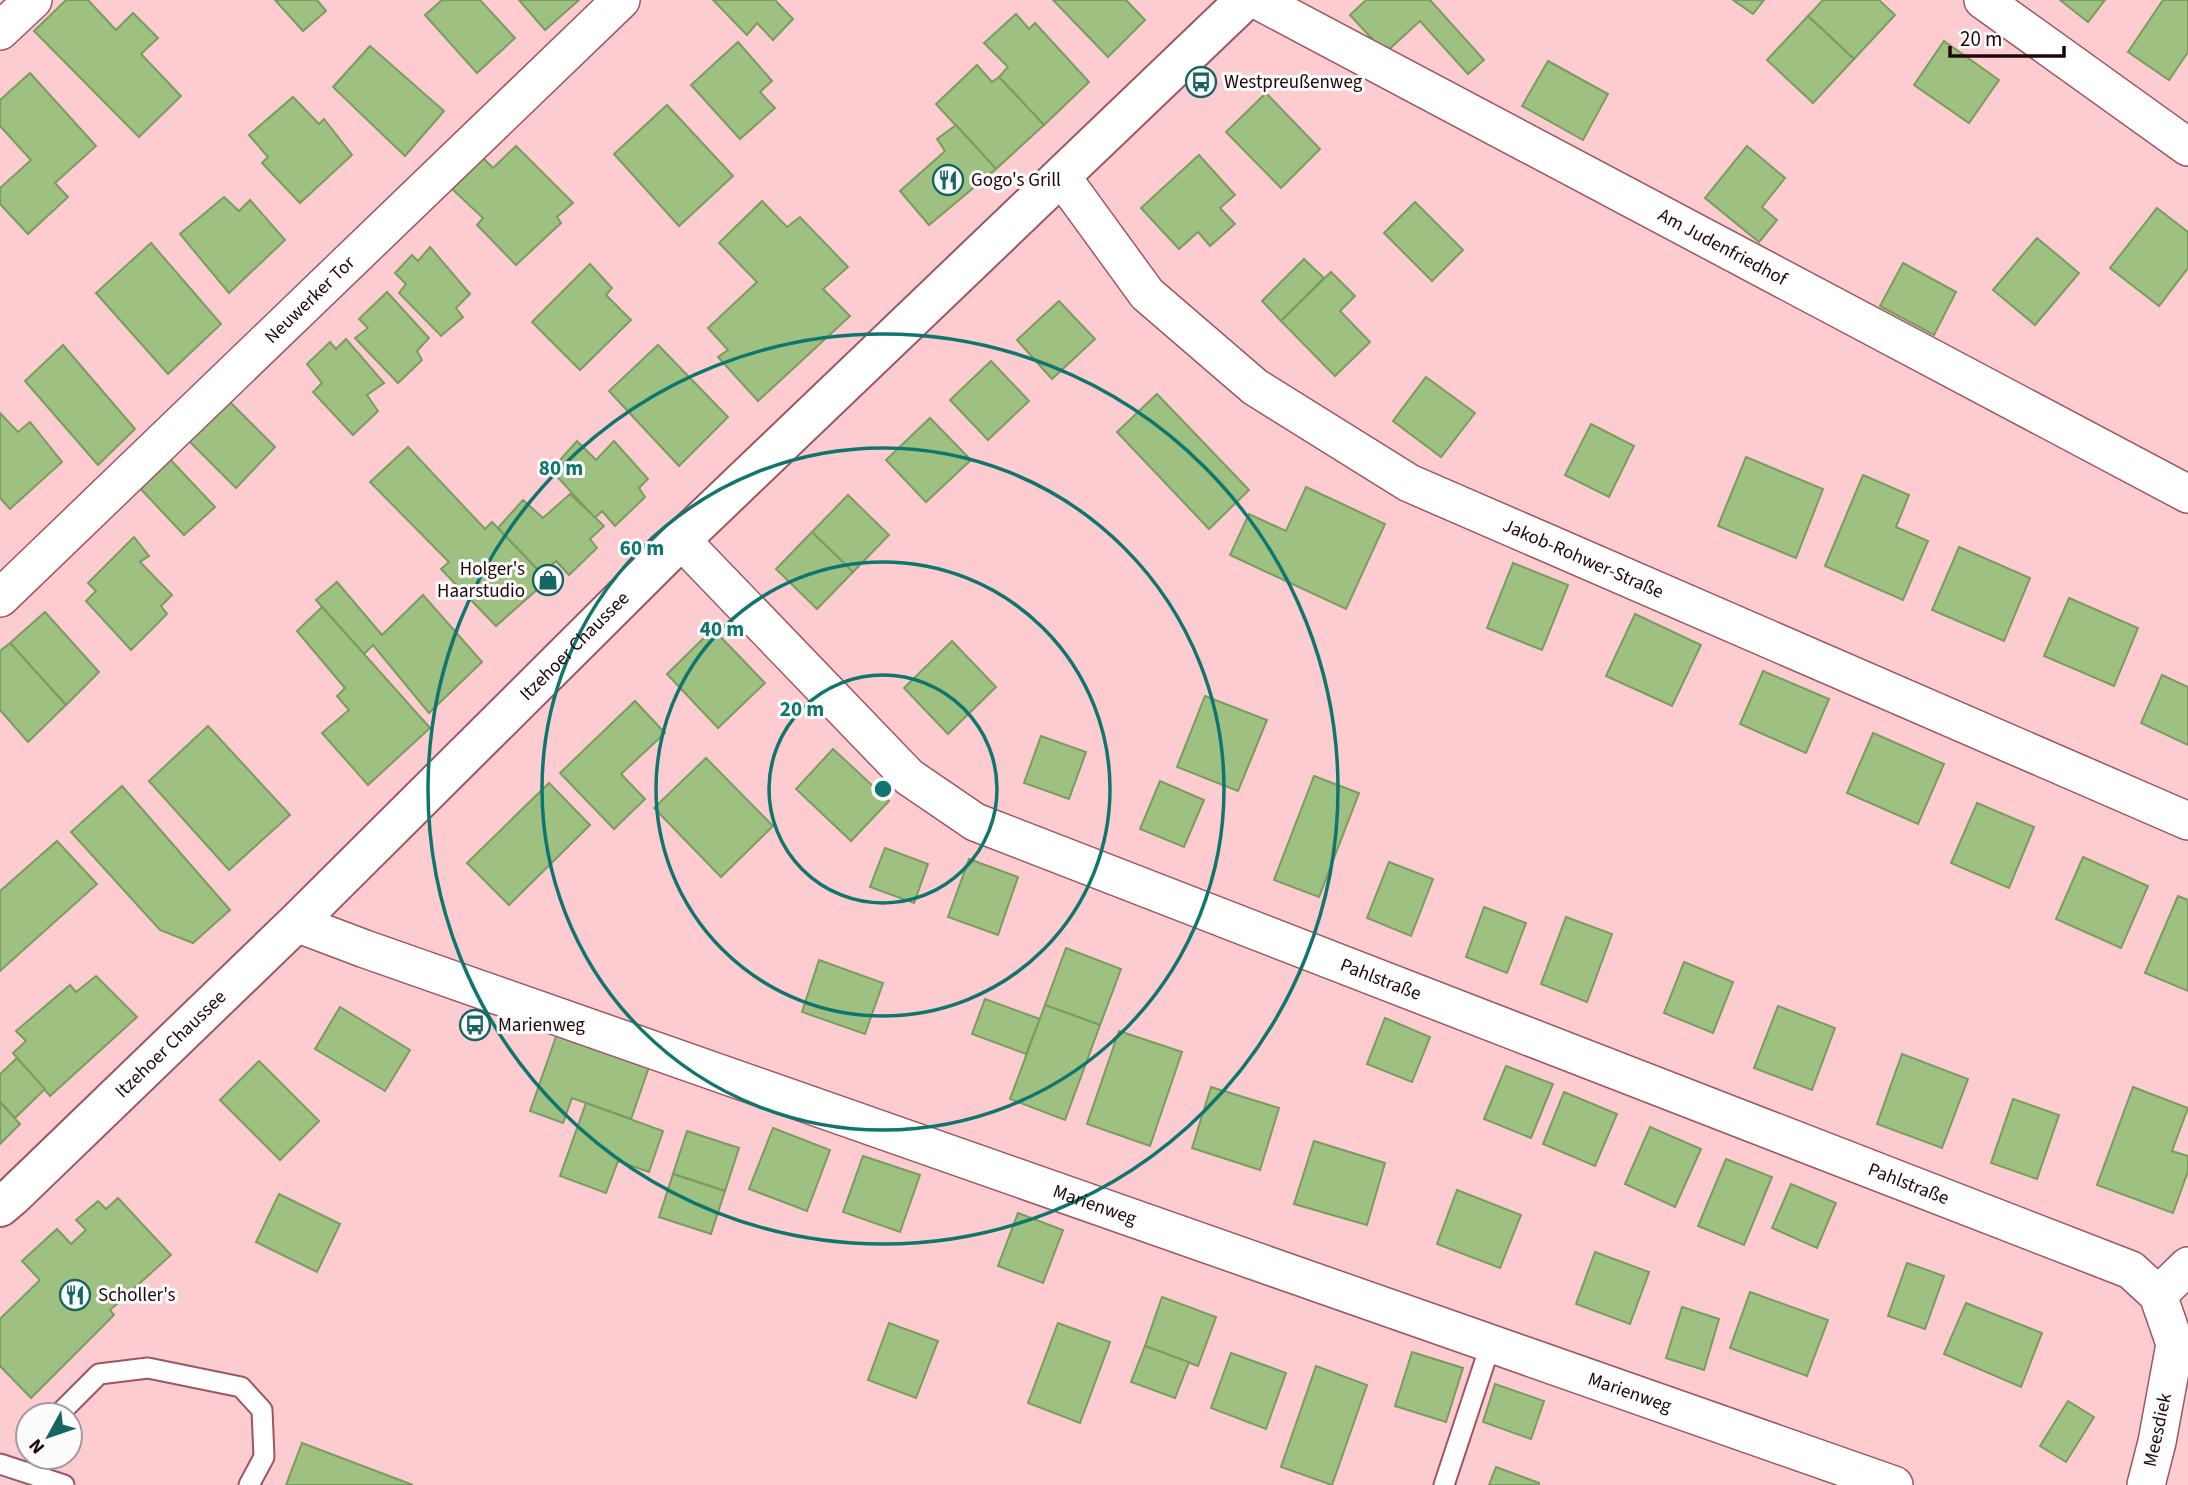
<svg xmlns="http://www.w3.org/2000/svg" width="2188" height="1485" font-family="'Source Sans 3',sans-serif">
	<rect width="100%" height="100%" fill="#fdccd1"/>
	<g fill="#9ec182" stroke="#7a9c5e" stroke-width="2">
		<polygon points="66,0 88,0 116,30 133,13 158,38 141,54 181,96 139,137 34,31"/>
		<polygon points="275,0 317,0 326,11 303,31"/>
		<polygon points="442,0 480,0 515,38 477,73 425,15"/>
		<polygon points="519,0 579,0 545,30"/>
		<polygon points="713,0 775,0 793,19 773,40 757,23 747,35"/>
		<polygon points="1053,0 1126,0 1145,20 1108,57"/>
		<polygon points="1366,0 1430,0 1484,60 1468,74 1420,21 1385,53 1350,15"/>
		<polygon points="1733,0 1764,0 1753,14"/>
		<polygon points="1823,0 1879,0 1895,15 1854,59 1808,16"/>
		<polygon points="2060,0 2105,0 2088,22"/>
		<polygon points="2163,0 2188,0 2188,52 2169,80 2128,52"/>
		<polygon points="1016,14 1029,29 1035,23 1089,82 1044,125 999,77 1008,67 984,43"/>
		<polygon points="1808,16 1854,59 1813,103 1767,60"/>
		<polygon points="1944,41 1999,80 1969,123 1914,85"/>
		<polygon points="738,42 772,81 760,92 775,108 740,139 691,85"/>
		<polygon points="370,46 444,111 405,156 333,87"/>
		<polygon points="1548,61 1608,94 1583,140 1522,106"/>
		<polygon points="977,65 992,82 999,77 1044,125 996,169 936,104"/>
		<polygon points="30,73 96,146 55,183 68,197 28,234 0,204 0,188 31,160 0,126 0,100"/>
		<polygon points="1266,93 1320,149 1281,188 1226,132"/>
		<polygon points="293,97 319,124 324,119 352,155 300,203 262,163 268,157 249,135"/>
		<polygon points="667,105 733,176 679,226 614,154"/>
		<polygon points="956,125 996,169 929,225 900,191 945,151 937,139"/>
		<polygon points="516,146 573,203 557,217 561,223 516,265 477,225 483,218 450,187 480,155 493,168"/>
		<polygon points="1747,146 1785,178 1762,207 1777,220 1759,242 1705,198"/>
		<polygon points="1199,155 1235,195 1220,208 1235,224 1210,246 1198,232 1179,249 1141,208"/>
		<polygon points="224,197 239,211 250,200 285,240 229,293 180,234"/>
		<polygon points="762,201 787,227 800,217 848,267 823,289 850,316 758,401 718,357 728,350 708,328 757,282 719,243"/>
		<polygon points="1415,202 1463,250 1432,281 1384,233"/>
		<polygon points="2157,208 2188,232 2188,268 2159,306 2110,268"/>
		<polygon points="2037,238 2079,273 2035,325 1993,290"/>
		<polygon points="151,243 221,324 168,374 96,293"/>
		<polygon points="430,247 470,294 456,308 463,317 441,336 399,293 406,284 395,273 412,255 418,261"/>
		<polygon points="1304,259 1324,278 1281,321 1262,301"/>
		<polygon points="1903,263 1956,292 1934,335 1880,306"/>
		<polygon points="590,264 612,288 606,295 631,320 580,370 532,322"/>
		<polygon points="1331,272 1355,296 1340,311 1370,342 1335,376 1281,321"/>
		<polygon points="387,292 429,338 417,351 422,360 398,383 355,338 368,328 359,319"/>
		<polygon points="1059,301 1095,339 1052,379 1017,340"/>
		<polygon points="346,339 384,383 367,395 378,411 353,435 313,392 322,383 307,364 330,342 336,349"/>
		<polygon points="63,345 135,429 98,465 25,381"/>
		<polygon points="658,345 728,417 679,466 609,391"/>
		<polygon points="991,361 1029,401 988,440 950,400"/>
		<polygon points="1426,377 1475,413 1441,457 1393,421"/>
		<polygon points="1157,394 1249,490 1209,529 1117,432"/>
		<polygon points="227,399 275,447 236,488 188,440"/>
		<polygon points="0,413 18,432 30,422 62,462 10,509 0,498"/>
		<polygon points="930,418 971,460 926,502 886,460"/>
		<polygon points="1591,424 1634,446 1609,497 1565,475"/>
		<polygon points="577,441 596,460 614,441 648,479 639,488 645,497 615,526 602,511 595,518 551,470"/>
		<polygon points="408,447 485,529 492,522 548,580 496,626 441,569 449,562 370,482"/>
		<polygon points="166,455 215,507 184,535 137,485"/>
		<polygon points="1746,457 1823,489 1796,558 1718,526"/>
		<polygon points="1863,475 1909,495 1896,527 1928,541 1903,600 1825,566"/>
		<polygon points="1306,487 1385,524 1346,609 1230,555 1249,514 1286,531"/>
		<polygon points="570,494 604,526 590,539 597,548 569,575 556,561 542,574 498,528 523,500 543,518"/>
		<polygon points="848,495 889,535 853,572 812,532"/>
		<polygon points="812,532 853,572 817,609 776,569"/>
		<polygon points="134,537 149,556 140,562 172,595 161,606 167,614 131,650 86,601 96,591 88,583"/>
		<polygon points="1959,547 2030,578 2004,641 1932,610"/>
		<polygon points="1513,563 1568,585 1542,650 1487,628"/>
		<polygon points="337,582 382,635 423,595 482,662 429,713 373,645 364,654 316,600"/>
		<polygon points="2069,598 2138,628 2114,686 2044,656"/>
		<polygon points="322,607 430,728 368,785 322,733 349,710 337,696 345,688 297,631"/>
		<polygon points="45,612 99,672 66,705 10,643"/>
		<polygon points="1635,614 1701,645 1672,706 1606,676"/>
		<polygon points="713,629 765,683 718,728 667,674"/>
		<polygon points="952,641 996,687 948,734 904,688"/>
		<polygon points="10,643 66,705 28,742 0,710 0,651"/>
		<polygon points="1763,671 1829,699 1806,753 1740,724"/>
		<polygon points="2162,675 2188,687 2188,745 2141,723"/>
		<polygon points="1205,696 1267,720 1238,791 1177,767"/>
		<polygon points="635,701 665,733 621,774 645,799 614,829 560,773"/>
		<polygon points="208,726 290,815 229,870 149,781"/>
		<polygon points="1873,733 1944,764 1918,824 1847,793"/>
		<polygon points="1041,736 1086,752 1069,799 1024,783"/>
		<polygon points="833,749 889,801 851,841 796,789"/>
		<polygon points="706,758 773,826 721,877 654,808"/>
		<polygon points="1314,776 1359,793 1319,897 1274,880"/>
		<polygon points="1160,781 1204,800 1184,847 1140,829"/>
		<polygon points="549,783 590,825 509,905 467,863"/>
		<polygon points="122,786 230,910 193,943 160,930 71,832"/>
		<polygon points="1977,803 2034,827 2009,888 1951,863"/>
		<polygon points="57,841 97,884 0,971 0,891"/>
		<polygon points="885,848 928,864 914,903 870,887"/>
		<polygon points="2083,857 2148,886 2121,948 2056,919"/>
		<polygon points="969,859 1018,877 998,935 948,917"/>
		<polygon points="1389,862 1433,879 1411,936 1367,918"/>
		<polygon points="2178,896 2188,900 2188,991 2145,973"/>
		<polygon points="1484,907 1526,923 1507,973 1466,957"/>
		<polygon points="1566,917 1612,934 1587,1002 1541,984"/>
		<polygon points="1066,948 1121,969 1100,1025 1045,1005"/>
		<polygon points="819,960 883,983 865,1034 802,1012"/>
		<polygon points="1684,962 1733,982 1713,1033 1664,1013"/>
		<polygon points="96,976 137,1017 50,1096 13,1053 26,1041 16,1031 70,985 76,992"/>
		<polygon points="985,999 1040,1019 1026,1054 972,1034"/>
		<polygon points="1045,1005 1100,1025 1065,1120 1010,1099"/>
		<polygon points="1778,1006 1835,1028 1812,1090 1754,1068"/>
		<polygon points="340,1007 410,1050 385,1091 315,1049"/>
		<polygon points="1385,1018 1430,1037 1412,1082 1367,1064"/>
		<polygon points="558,1031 650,1064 631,1119 572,1098 563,1123 530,1111"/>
		<polygon points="1119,1031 1182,1052 1150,1146 1087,1124"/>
		<polygon points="1902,1054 1968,1079 1942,1148 1877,1124"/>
		<polygon points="17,1058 45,1089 15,1118 0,1102 0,1074"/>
		<polygon points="259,1061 319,1121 280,1160 220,1100"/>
		<polygon points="1506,1066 1553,1084 1531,1138 1484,1119"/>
		<polygon points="1211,1087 1279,1108 1260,1170 1192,1148"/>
		<polygon points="2133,1087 2188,1108 2172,1151 2188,1156 2188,1171 2173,1213 2097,1185"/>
		<polygon points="1564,1092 1617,1114 1595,1166 1543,1144"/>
		<polygon points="2013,1099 2059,1115 2037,1179 1991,1163"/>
		<polygon points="0,1102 20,1124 0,1144"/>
		<polygon points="586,1103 663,1131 649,1172 618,1161 606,1193 560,1176"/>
		<polygon points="1650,1127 1701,1149 1675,1207 1625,1184"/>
		<polygon points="773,1128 830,1150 807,1211 749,1189"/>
		<polygon points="687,1131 739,1148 725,1191 673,1174"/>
		<polygon points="1314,1141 1385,1163 1367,1225 1294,1204"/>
		<polygon points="863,1156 920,1175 900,1232 843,1212"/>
		<polygon points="1726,1159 1772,1177 1744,1245 1698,1226"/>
		<polygon points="673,1174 725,1191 711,1234 659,1217"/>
		<polygon points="1791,1184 1836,1203 1817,1248 1772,1228"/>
		<polygon points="1457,1190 1521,1215 1500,1268 1437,1244"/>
		<polygon points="279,1194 340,1224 317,1272 256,1242"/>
		<polygon points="118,1198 171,1255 110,1310 114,1315 31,1398 0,1366 0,1319 40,1280 22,1261 57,1229 71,1244 86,1230 76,1220 98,1201 106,1209"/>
		<polygon points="1018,1213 1063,1230 1043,1283 998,1266"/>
		<polygon points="1595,1252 1649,1272 1630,1324 1576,1304"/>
		<polygon points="1907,1263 1944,1276 1925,1329 1888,1316"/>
		<polygon points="1750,1292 1828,1320 1807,1376 1730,1348"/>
		<polygon points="1162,1297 1216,1317 1198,1366 1145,1346"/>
		<polygon points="1966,1303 2042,1333 2021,1387 1944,1354"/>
		<polygon points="1682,1307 1719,1319 1704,1370 1666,1358"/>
		<polygon points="889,1323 938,1341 916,1398 868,1380"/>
		<polygon points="1058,1323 1110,1342 1080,1423 1028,1403"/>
		<polygon points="1145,1346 1189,1362 1175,1398 1131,1382"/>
		<polygon points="1412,1352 1463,1368 1446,1422 1395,1406"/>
		<polygon points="1231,1353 1286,1373 1266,1429 1211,1408"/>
		<polygon points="1316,1366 1367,1385 1332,1485 1281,1467"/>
		<polygon points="1495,1384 1544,1401 1531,1439 1483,1422"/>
		<polygon points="2068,1401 2094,1417 2066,1462 2040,1446"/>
		<polygon points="302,1443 413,1485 286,1485"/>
		<polygon points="1496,1467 1539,1483 1539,1485 1489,1485"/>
	</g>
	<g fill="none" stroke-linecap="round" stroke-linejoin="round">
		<g stroke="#9d5660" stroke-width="23">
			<g id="lane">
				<polyline points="58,1415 99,1374 148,1368 241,1387 262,1410 264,1457 249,1485"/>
				<polyline points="0,1464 64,1485"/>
				<polyline points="1444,1485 1491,1343"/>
			</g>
		</g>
		<g stroke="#9d5660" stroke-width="40">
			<g id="street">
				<path id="s1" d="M1257,0L2188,494"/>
				<polyline points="1983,0 2188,147"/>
				<polyline points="0,31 33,0"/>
				<path id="s2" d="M1061,176L1147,294L1255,387L1409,483L2188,821"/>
				<path id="s3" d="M681,540L909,777L975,822L2131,1270L2158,1295L2175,1344L2157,1442L2146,1485"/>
				<path id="s4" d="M0,598L621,0"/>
				<path id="s5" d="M296,923L365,949L1894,1485"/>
				<polyline points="2158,1295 2188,1266"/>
			</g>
		</g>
		<g stroke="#9d5660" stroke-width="42">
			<g id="secondary">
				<path id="s6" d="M0,1207L13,1196L296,923L681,540L1245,0"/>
			</g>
		</g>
		<use href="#lane" stroke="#fff" stroke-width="19"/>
		<use href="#street" stroke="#fff" stroke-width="37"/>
		<use href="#secondary" stroke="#fff" stroke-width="38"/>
	</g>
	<g fill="none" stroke="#0f766e" stroke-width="3.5">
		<circle cx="883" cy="789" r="114"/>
		<circle cx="883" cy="789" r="227"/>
		<circle cx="883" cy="789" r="341"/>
		<circle cx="883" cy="789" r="455"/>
	</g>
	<defs>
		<g id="bus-ring" transform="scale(1.575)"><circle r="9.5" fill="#fbfcfb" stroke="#176563" stroke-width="1.5"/><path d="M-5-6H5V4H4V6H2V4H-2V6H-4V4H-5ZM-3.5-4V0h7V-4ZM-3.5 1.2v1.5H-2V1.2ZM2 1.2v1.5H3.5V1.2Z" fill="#176563"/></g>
		<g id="restaurant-ring" transform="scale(1.575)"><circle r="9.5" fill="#fbfcfb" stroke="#176563" stroke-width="1.5"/><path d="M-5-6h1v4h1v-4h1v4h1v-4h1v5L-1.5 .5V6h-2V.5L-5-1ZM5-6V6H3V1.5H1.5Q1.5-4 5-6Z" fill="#176563"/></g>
		<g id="shop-ring" transform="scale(1.575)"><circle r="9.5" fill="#fbfcfb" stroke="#176563" stroke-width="1.5"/><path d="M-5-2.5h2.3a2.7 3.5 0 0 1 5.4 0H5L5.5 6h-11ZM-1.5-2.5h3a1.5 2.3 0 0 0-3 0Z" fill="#176563"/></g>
	</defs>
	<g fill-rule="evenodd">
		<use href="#bus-ring" x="1201" y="82"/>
		<use href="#restaurant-ring" x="948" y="180"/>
		<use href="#shop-ring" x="548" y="580"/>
		<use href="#bus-ring" x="475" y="1025"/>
		<use href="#restaurant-ring" x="75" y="1295"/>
	</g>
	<g text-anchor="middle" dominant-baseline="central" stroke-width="6" stroke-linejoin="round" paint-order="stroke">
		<g font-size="19" fill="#20060a" stroke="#fbfcfb" text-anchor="start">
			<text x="1224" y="82">Westpreußenweg</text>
			<text x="971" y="180">Gogo's Grill</text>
			<text x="525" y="569" text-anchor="end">Holger's<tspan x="525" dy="22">Haarstudio</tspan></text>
			<text x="498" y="1025">Marienweg</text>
			<text x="98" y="1295">Scholler's</text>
		</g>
		<g font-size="19" fill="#20060a" stroke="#fbfcfb">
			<text stroke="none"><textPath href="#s1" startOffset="527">Am Judenfriedhof</textPath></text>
			<text stroke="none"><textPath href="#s4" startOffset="430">Neuwerker Tor</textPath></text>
			<text stroke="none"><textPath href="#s2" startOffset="660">Jakob-Rohwer-Straße</textPath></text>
			<text stroke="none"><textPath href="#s6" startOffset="803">Itzehoer Chaussee</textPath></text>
			<text stroke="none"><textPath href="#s3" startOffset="844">Pahlstraße</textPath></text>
			<text stroke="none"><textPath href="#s6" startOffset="236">Itzehoer Chaussee</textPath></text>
			<text stroke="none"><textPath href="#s3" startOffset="1410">Pahlstraße</textPath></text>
			<text stroke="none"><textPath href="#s5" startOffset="847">Marienweg</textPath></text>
			<text stroke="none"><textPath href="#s5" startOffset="1414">Marienweg</textPath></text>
			<text transform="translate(2158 1430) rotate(-78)">Meesdiek</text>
		</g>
	</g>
	<circle cx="883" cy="789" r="10" fill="#0f766e" stroke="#fbfcfb" stroke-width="3.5"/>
	<g font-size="21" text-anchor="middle" font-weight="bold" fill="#0f766e" stroke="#fbfcfb" stroke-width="6" stroke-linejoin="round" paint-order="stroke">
		<text x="561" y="475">80 m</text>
		<text x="642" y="555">60 m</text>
		<text x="722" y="636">40 m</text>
		<text x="802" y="716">20 m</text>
	</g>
	<g transform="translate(49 1436) rotate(230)"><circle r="33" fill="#fbfcfb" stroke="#a39a9b" stroke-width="2"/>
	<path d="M0-5L12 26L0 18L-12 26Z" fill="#176563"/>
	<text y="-10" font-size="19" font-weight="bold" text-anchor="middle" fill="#20060a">N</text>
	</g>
	<path d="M1950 46v10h114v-10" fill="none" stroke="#20060a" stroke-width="3.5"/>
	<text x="1960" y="46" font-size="21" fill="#20060a" stroke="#fbfcfb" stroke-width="5" paint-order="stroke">20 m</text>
</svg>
